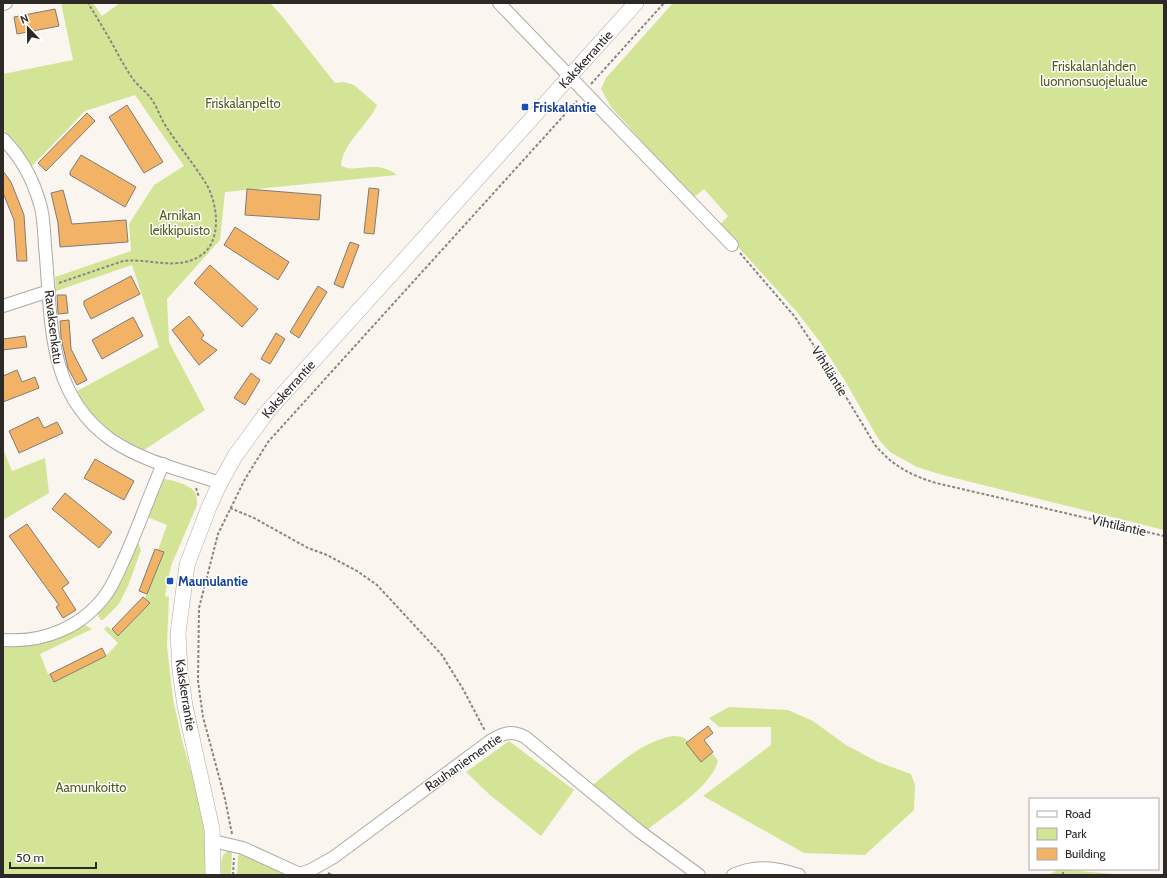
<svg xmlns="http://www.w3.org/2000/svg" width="1167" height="878" font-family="Cabin,sans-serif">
	<rect width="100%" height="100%" fill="#fbf5ef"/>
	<g fill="#d4e496">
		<path d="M61,3H93L102,16L120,3H270L282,16L335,83L344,82L354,85L377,105C368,125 343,143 341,165C353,175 376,158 397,175L225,192L220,240L167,299L169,342L205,410L144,450C114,435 93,422 77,391L159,347L132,265L56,291L55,277L131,251L129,224L154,185L184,166L135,95L85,111L32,166L17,144L3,129V74L73,60Z"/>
		<polygon points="673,3 1164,3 1164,530 939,474 917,467 890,452 879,440 845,381 820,342 797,312 719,226 728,216 704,189 693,198 611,107 601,89 606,78"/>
		<polygon points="3,449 12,471 45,458 49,493 3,520"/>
		<path d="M162,479C170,479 191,485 195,492C197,496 197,501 197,505L171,566L165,596L169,597L167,646L173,699L182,740L195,785L204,827L206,845V875H3V646C21,647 39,646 57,639C67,635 75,629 85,625L92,629L40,654L48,674H50L54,682L106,656L118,643L104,629L107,626L119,636L149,603L145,598L164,552L158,550L167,525L147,517Z"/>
		<polygon points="137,542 139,544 141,550 128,586 119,604 103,620 101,620 98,616 99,612 118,586"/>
		<polygon points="729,707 788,710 813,721 846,745 878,762 911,774 915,785 914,810 865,855 804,853 703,796 771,745 771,727 719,727 709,718"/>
		<path d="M673,736C691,736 693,748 701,762L712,753L718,761C710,789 667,813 646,831L595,788L594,784C618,765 642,741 673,736Z"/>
		<polygon points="509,741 574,790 541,836 490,795 466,772"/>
		<path d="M228,851H231L232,853L231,875H221C222,866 219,856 228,851Z"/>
		<polygon points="241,852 292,875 237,875 238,856"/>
		<polygon points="1059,869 1124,875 1049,875"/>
	</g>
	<g fill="#f3b367" stroke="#807b75">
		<polygon points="55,9 59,26 17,34 14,17"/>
		<polygon points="127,105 163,162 144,173 109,117"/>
		<polygon points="87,113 95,121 46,171 38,163"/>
		<polygon points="81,155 136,187 125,207 70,175 70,172"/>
		<polygon points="3,171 11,182 24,215 27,261 17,261 14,220 3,193"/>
		<polygon points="369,188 379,189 374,234 364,233"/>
		<polygon points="247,189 321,195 319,220 245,215"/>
		<polygon points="63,190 72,224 126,220 128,242 60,247 58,223 51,193"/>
		<polygon points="235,227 289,262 278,280 224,245"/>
		<polygon points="350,242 359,245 343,288 334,284"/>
		<polygon points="210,265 258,309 242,327 194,283"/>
		<polygon points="131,276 140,294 91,319 84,305 84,301"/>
		<polygon points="318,286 327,292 299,338 290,332"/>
		<polygon points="57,295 66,295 68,313 58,314"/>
		<polygon points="189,316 204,335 201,339 217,350 199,365 172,330"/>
		<polygon points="133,317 143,336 102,359 92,340"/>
		<polygon points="69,320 71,349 87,380 77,385 68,368 61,338 60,321"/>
		<polygon points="276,333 285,339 270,364 261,359"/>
		<polygon points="25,336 27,347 3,350 3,339"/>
		<polygon points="17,370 22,382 35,377 39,388 3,402 3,376"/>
		<polygon points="251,373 260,380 245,405 234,398"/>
		<polygon points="38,417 44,428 57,422 63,433 19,453 9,431"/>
		<polygon points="95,459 134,481 124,500 84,478"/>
		<polygon points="65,493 112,532 99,548 52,509"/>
		<polygon points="27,524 69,583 62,588 76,610 63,618 56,607 59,605 9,536"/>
		<polygon points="155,549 164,552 147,594 139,591"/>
		<polygon points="143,597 150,603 118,636 112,629"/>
		<polygon points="102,648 106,656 54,682 50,674"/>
		<polygon points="708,726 713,733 704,740 713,752 701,762 686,743"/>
	</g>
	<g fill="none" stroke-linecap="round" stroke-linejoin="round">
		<g stroke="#aea9a3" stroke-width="14">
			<g id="minor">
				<polyline points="499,3 732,245"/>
				<polyline points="3,4 6,3"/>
				<path d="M3,139C21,157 33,179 40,204C44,217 44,232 45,246C52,317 45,392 110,439C143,462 183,470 220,483"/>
				<polyline points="3,306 49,291"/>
				<path d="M3,640C44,643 83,627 107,593C115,581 120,568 126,555C139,525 150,494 163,464"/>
				<polyline points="213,841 243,848 302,875"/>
				<path d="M300,874L311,870L334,857L490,741C503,733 511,730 525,737L639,831L699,875"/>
				<path d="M733,875C756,864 777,868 799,875"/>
			</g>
		</g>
		<g stroke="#aea9a3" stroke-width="16">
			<g id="major">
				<path id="s1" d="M213,875L212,829L185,706L180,671L178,633L187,565L209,507L220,483L235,456L267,412L636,3"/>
			</g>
		</g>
		<g stroke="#8a8682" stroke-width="2" stroke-dasharray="3 2" stroke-linecap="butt">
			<polyline points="591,84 664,3"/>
			<path d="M740,253L795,317L828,367L875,445C893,466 910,475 936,483L1164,536"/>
			<path d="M59,283L123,261C149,258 176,271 200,256C223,242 218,202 205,182C193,163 179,146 167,128C160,118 157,105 149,96C144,90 137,85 133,79C128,72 124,65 120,58C110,39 99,21 88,3"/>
			<polyline points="196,488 199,497"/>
			<polyline points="230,508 254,518 308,548 327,555 357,571 377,585 442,655 463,689 485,731"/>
			<polyline points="232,834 225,799 203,717 198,681 199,608 218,534 245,479 268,442 277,432 577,101"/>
			<polyline points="328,873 332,875"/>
			<polyline points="233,875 234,858"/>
			<polyline points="1063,875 1063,869"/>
		</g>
		<use href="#minor" stroke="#fff" stroke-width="12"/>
		<use href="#major" stroke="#fff" stroke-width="15"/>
	</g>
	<g fill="#1a4fb4" stroke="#fff" stroke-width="1.5">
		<rect x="521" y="103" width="8" height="8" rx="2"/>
		<rect x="166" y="577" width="8" height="8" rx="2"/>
	</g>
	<g text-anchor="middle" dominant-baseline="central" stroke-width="3" stroke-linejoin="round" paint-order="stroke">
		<g font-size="13" fill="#2c2927" stroke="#fff">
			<text stroke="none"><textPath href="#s1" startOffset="963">Kakskerrantie</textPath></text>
			<text transform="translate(54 327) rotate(83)">Ravaksenkatu</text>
			<text transform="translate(830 371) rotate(58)">Vihtiläntie</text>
			<text stroke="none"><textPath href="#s1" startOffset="519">Kakskerrantie</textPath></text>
			<text transform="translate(1119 525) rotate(13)">Vihtiläntie</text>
			<text transform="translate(186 695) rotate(81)">Kakskerrantie</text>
			<text transform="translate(463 762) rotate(-35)">Rauhaniementie</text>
		</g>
		<g font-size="13" fill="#515c1a" stroke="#fff">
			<text x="1094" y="66">Friskalanlahden<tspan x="1094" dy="15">luonnonsuojelualue</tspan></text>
			<text x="243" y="103">Friskalanpelto</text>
			<text x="180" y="215">Arnikan<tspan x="180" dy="15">leikkipuisto</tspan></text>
			<text x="91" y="787">Aamunkoitto</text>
		</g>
		<g font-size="13" font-weight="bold" fill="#164399" stroke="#fff" text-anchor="start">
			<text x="533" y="107">Friskalantie</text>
			<text x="178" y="581">Maunulantie</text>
		</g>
	</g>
	<rect width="1167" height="878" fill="none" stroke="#2c2927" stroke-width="8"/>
	<rect x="1029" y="798" width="130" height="72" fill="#ffffff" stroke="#aba9a9"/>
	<rect x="1037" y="811" width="20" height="6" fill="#ffffff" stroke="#aba9a9"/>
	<text x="1065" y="818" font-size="12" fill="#2c2927">Road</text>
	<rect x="1037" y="828" width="20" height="12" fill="#d4e496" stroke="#aba9a9"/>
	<text x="1065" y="838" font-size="12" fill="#2c2927">Park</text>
	<rect x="1037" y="848" width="20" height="12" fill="#f3b367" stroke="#aba9a9"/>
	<text x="1065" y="858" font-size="12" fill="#2c2927">Building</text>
	<g transform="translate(28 28) rotate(338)" stroke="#ffffff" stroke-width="3" paint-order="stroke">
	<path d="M0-3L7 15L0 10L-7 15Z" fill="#2c2927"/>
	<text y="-6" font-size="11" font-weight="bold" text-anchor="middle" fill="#2c2927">N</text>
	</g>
	<path d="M10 862v6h86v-6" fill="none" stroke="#2c2927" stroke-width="2"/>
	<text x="16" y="862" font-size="12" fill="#2c2927" stroke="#ffffff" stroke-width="3" paint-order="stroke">50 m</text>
</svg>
